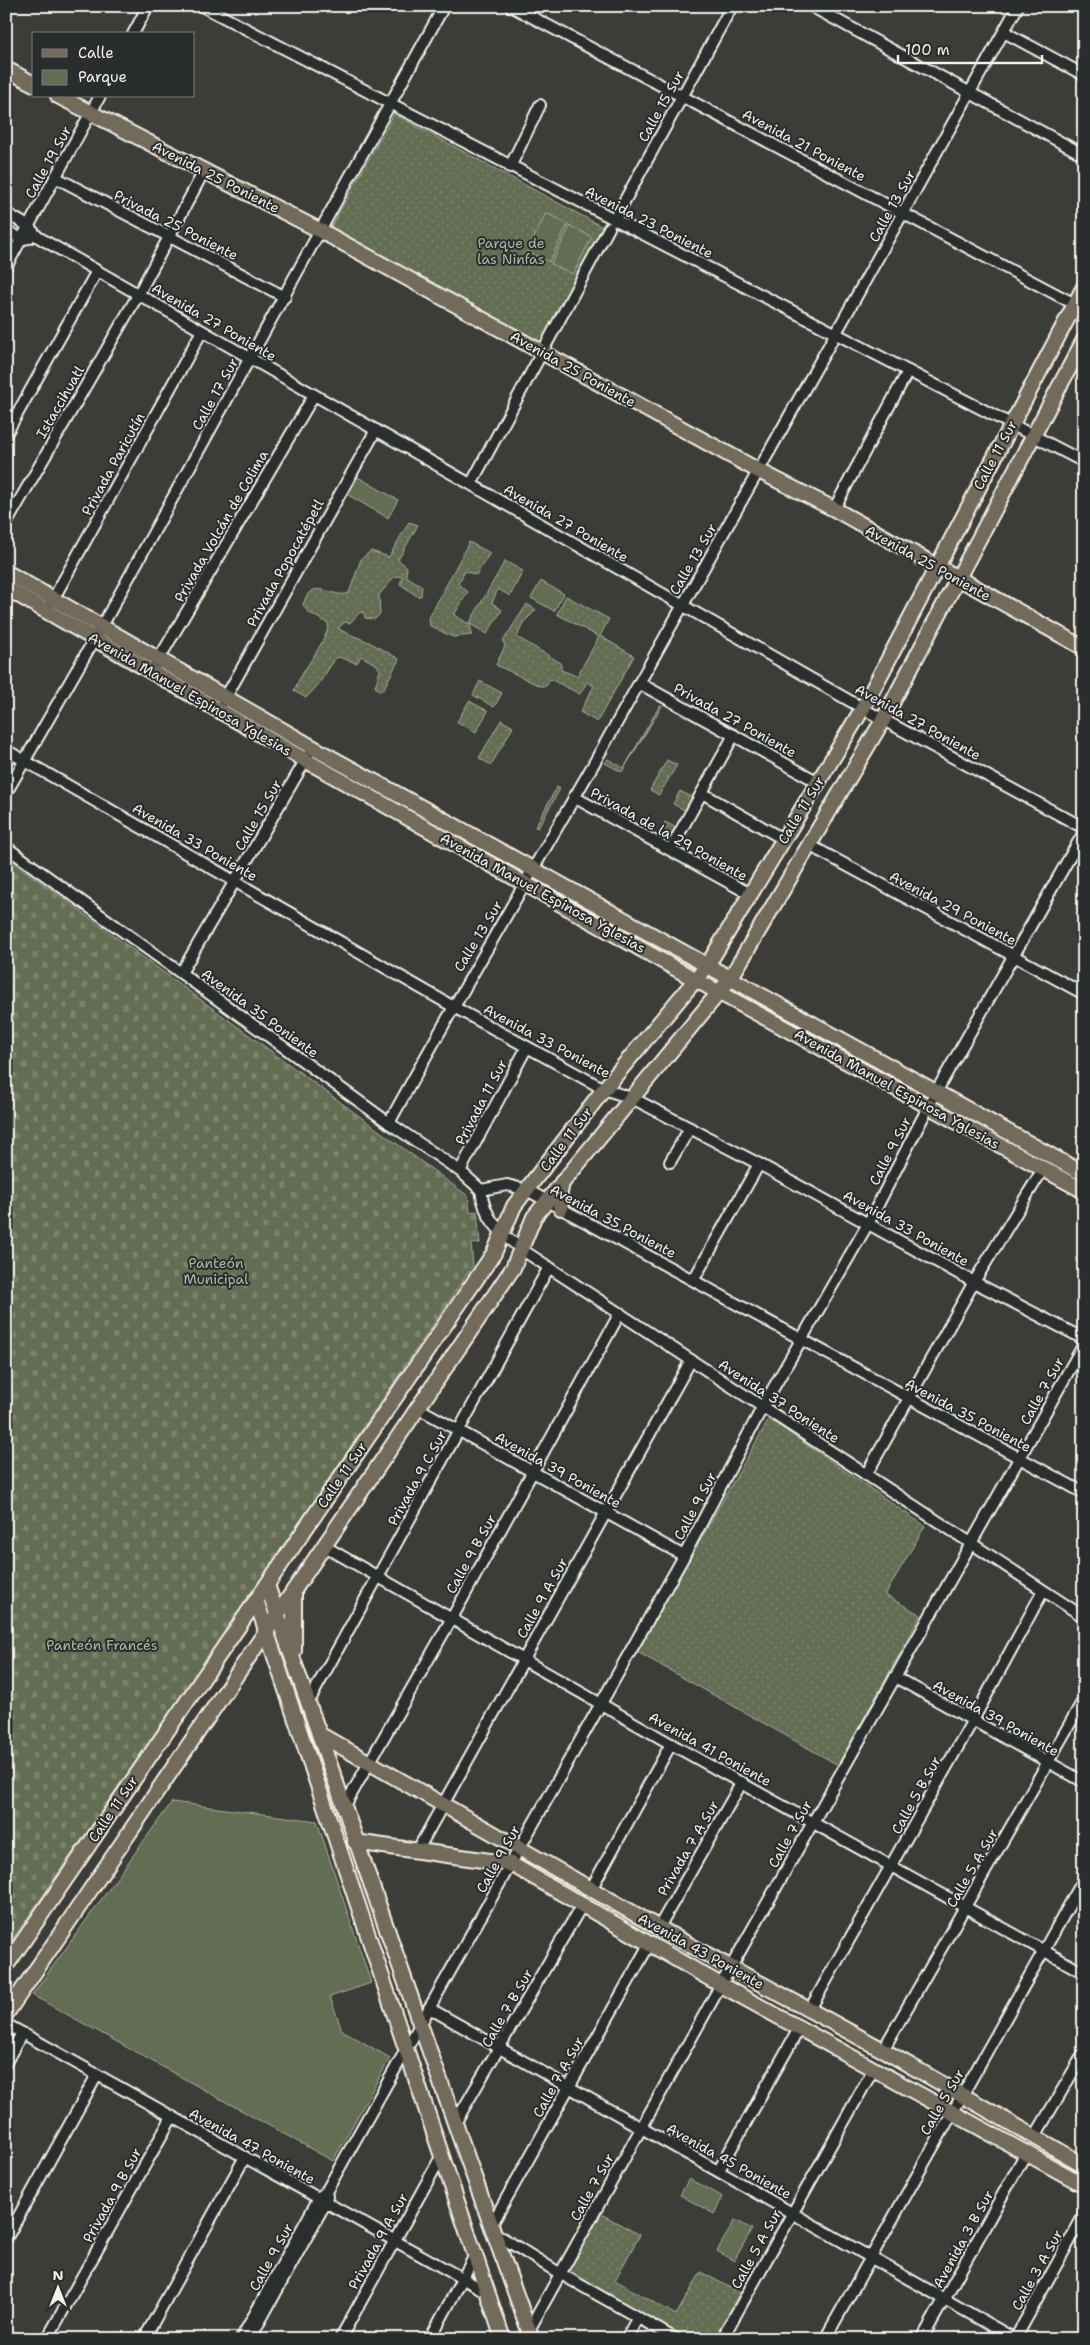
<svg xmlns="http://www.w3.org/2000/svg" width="1090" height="2345" font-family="'Shantell Sans',sans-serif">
	<defs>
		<pattern id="green-dots" width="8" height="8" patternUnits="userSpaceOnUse" patternTransform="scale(1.25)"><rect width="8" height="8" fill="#646d53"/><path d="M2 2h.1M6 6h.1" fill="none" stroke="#7b826c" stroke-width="1.8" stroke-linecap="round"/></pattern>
		<pattern id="cemetery-stones" width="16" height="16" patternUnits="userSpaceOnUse" patternTransform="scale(1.25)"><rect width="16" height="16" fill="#646d53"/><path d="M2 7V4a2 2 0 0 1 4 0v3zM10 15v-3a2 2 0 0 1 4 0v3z" fill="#7b826c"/></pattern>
	</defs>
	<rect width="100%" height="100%" fill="#3c3c38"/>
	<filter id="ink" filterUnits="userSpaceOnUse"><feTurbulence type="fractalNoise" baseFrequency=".02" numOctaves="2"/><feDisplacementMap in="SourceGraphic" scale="10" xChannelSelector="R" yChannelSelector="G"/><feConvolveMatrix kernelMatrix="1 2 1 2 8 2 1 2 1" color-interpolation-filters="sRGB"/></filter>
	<g filter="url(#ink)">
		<g fill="url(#green-dots)" stroke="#acaf9e">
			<polygon points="394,114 610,231 550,347 331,227"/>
			<path d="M409,522L418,525L398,560L407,567L406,576L422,586L421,596H417L400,584L403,576L394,577L379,595L380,614L375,619L365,618L364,613L360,612L350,623L345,622L339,627L340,630L371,643L399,659L384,688L381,691L375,687L380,670L377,665L361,656L357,663L338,657L335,659L318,685L306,698L294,691C302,668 325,646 329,624L308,612L303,605C311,574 333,600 349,593L361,559L371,551L389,557Z"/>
			<polygon points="469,542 490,553 476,575 465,571 458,584 468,592 454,615 469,624 505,561 523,571 510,596 498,589 492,603 502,610 487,634 470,624 472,635 453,637 430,626 429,618"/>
			<polygon points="566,596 609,619 600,636 634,656 597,722 580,712 594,686 587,682 580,694 550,679 546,686 540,686 496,665 505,646 503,641 527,604 536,610 523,623 517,637 561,663 561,670 577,676 599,637 557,614"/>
			<polygon points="480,681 502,693 494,707 473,695"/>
			<polygon points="469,701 488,711 476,732 457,722"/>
			<polygon points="660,705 662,706 622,772 605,763 608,759 624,768"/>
			<polygon points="501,720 513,727 491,765 479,758"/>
			<polygon points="667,760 677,765 659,795 650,790"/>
			<polygon points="557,787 560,789 538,828 535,827"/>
			<polygon points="680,791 693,798 686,811 673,804"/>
			<polygon points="665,822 679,829 673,841 659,833"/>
			<polygon points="769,1419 925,1526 885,1595 921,1615 838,1765 637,1652"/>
			<polygon points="601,2214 640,2235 615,2280 676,2315 701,2272 740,2293 714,2339 681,2339 569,2277 568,2269"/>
		</g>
		<polygon fill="url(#cemetery-stones)" stroke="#acaf9e" points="8,858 468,1196 470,1212 477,1211 480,1243 471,1244 473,1265 244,1605 6,1949"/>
		<g fill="#646d53" stroke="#acaf9e">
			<polygon points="546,213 568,224 549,262 527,251"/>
			<polygon points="570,226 592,237 573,274 551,264"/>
			<polygon points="358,477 398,500 388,518 348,495"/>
			<polygon points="541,581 564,594 554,611 531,598"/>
			<polygon points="172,1802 317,1821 371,1983 330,1997 342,2030 390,2058 333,2161 32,1995"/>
			<polygon points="689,2179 723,2197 714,2214 680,2195"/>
			<polygon points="735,2220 752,2229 734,2261 717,2251"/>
		</g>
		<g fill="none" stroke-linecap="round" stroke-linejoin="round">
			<g stroke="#f4f1e8" stroke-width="14">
				<g id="minor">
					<polyline points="202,6 1084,462"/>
					<polyline points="511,6 1084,309"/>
					<polyline points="811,6 1084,155"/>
					<polyline points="1004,32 1084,75"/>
					<polyline points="133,34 148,6"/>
					<polyline points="510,167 540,105"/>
					<polyline points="55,177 285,297"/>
					<polyline points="6,213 28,226 38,237 878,717 1084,828"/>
					<polyline points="614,220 732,6"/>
					<polyline points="6,231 22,239 29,238"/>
					<polyline points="6,267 100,96"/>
					<polyline points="6,434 97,271"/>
					<polyline points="471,484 609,228"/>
					<polyline points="834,509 908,371"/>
					<polyline points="6,524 138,295 204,171"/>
					<polyline points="51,603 202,331"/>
					<polyline points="156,664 314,395"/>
					<polyline points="639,683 818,782"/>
					<polyline points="223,702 376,430"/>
					<polyline points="6,750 452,1006 604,1089 634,1099 759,1164 974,1282 1084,1339"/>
					<polyline points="6,793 102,626 444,6"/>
					<polyline points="702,793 783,839"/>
					<polyline points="574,797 750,894"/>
					<polyline points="809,845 1084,994"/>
					<polyline points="6,847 389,1123 460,1171 481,1190"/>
					<polyline points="670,850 734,735"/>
					<polyline points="181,973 308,756"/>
					<path d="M389,1123C455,1002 525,884 593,765C735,512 878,260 1018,6"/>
					<polyline points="670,1162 690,1128"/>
					<polyline points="460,1171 527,1047"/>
					<path d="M481,1190C484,1218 499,1232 521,1249L1084,1617"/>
					<polyline points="481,1190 507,1185 527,1190 1084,1493"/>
					<polyline points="694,1279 759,1164"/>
					<polyline points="418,1408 684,1556"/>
					<polyline points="866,1475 974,1282 1043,1169"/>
					<polyline points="324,1546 671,1744 1084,1973"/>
					<polyline points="895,1677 1084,1782"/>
					<polyline points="308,1703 549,1267"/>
					<polyline points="344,1807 452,1618 620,1313"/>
					<polyline points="417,1851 691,1360"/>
					<polyline points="591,1889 671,1744"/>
					<polyline points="659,1927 742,1782"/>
					<polyline points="429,2008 1015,2339"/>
					<polyline points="809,2011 973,1720 1043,1591"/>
					<polyline points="6,2024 485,2291"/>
					<polyline points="883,2050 1084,1699"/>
					<polyline points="6,2062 22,2033"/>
					<polyline points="454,2125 582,1905"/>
					<polyline points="1034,2138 1084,2053"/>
					<polyline points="719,2170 800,2027"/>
					<polyline points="492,2224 650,1943"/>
					<polyline points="496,2234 559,2273 676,2339"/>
					<polyline points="6,2239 97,2075"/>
					<polyline points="47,2339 172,2117"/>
					<polyline points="144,2339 245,2157"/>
					<polyline points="241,2339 319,2198 327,2190 684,1556 763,1406 869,1222 936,1092 1084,832"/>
					<polyline points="250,2339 326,2202 327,2196"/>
					<polyline points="340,2339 441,2157"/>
					<polyline points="430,2339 474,2257"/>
					<polyline points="524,2339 718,1990 1084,1344"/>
					<polyline points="626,2339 638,2317"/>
					<polyline points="722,2339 874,2068"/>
					<polyline points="825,2339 1084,1879"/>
					<polyline points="922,2339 1026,2153"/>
					<polyline points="1015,2339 1084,2215"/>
				</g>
			</g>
			<g stroke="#f4f1e8" stroke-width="18">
				<g id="major">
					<polyline points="6,69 34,84"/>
					<polyline points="58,96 321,231 759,471 834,509 1084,648"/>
					<polyline points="6,572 312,747 1084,1174"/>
					<polyline points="6,588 305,760 696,980 1084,1191"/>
					<polyline points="561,1208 559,1198 562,1182"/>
					<path d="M267,1585C355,1836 441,2088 532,2339"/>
					<polyline points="294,1590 294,1651"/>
					<polyline points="256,1600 503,2339"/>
					<polyline points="319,1734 684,1942 883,2050 1084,2165"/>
					<polyline points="355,1842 511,1864 721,1985 1084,2185"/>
					<polyline points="6,1966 494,1253 514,1206 604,1089 707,966 863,708 1084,287"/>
					<polyline points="6,2014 513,1268 534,1217 730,979 883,720 1084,340"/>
				</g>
			</g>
			<use href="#minor" stroke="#2a2d2e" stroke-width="10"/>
			<use href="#major" stroke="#726b5a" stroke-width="14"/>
		</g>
	</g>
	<g text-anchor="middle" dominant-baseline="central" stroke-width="4" stroke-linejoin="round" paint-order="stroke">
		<g font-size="14" fill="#f4f1e8" stroke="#2a2d2e">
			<text transform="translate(661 106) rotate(-61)">Calle 15 Sur</text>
			<text transform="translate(804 145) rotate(28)">Avenida 21 Poniente</text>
			<text transform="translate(48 162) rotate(-61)">Calle 19 Sur</text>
			<text transform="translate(216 177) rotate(27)">Avenida 25 Poniente</text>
			<text transform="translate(892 206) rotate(-61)">Calle 13 Sur</text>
			<text transform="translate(649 222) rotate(27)">Avenida 23 Poniente</text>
			<text transform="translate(176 225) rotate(27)">Privada 25 Poniente</text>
			<text transform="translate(214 322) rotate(30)">Avenida 27 Poniente</text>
			<text transform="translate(573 369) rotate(29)">Avenida 25 Poniente</text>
			<text transform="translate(215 394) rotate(-61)">Calle 17 Sur</text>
			<text transform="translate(60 402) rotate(-60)">Istaccihuatl</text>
			<text transform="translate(995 455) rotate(-62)">Calle 11 Sur</text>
			<text transform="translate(113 464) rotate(-61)">Privada Paricutín</text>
			<text transform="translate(566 523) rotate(30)">Avenida 27 Poniente</text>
			<text transform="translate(221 526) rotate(-60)">Privada Volcán de Colima</text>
			<text transform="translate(693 559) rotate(-60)">Calle 13 Sur</text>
			<text transform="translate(285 563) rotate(-61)">Privada Popocatépetl</text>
			<text transform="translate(928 563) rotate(29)">Avenida 25 Poniente</text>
			<text transform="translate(190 694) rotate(30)">Avenida Manuel Espinosa Yglesias</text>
			<text transform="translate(735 720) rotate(29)">Privada 27 Poniente</text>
			<text transform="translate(918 722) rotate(29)">Avenida 27 Poniente</text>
			<text transform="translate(801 810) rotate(-59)">Calle 11 Sur</text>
			<text transform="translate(258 815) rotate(-60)">Calle 15 Sur</text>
			<text transform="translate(669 834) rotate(29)">Privada de la 29 Poniente</text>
			<text transform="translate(195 842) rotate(30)">Avenida 33 Poniente</text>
			<text transform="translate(543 893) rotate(29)">Avenida Manuel Espinosa Yglesias</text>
			<text transform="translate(953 908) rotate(28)">Avenida 29 Poniente</text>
			<text transform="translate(478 936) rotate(-59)">Calle 13 Sur</text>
			<text transform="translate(260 1013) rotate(36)">Avenida 35 Poniente</text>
			<text transform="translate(547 1041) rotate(28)">Avenida 33 Poniente</text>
			<text transform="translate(897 1089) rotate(29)">Avenida Manuel Espinosa Yglesias</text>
			<text transform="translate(481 1102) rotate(-62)">Privada 11 Sur</text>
			<text transform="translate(566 1139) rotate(-53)">Calle 11 Sur</text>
			<text transform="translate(890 1151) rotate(-63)">Calle 9 Sur</text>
			<text transform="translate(613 1221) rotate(28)">Avenida 35 Poniente</text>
			<text transform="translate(906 1228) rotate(29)">Avenida 33 Poniente</text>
			<text transform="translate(1042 1391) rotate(-61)">Calle 7 Sur</text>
			<text transform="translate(779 1401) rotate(33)">Avenida 37 Poniente</text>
			<text transform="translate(968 1415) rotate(28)">Avenida 35 Poniente</text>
			<text transform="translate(558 1470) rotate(29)">Avenida 39 Poniente</text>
			<text transform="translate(342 1475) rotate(-56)">Calle 11 Sur</text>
			<text transform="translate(417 1478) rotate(-61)">Privada 9 C Sur</text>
			<text transform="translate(695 1506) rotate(-62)">Calle 9 Sur</text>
			<text transform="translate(471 1554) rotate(-61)">Calle 9 B Sur</text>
			<text transform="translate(542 1598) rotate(-61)">Calle 9 A Sur</text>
			<text transform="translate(996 1718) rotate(29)">Avenida 39 Poniente</text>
			<text transform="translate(710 1749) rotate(29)">Avenida 41 Poniente</text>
			<text transform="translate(916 1795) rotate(-61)">Calle 5 B Sur</text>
			<text transform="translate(113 1809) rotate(-56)">Calle 11 Sur</text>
			<text transform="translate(790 1834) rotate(-61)">Calle 7 Sur</text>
			<text transform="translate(688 1848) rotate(-60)">Privada 7 A Sur</text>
			<text transform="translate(498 1859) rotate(-61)">Calle 9 Sur</text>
			<text transform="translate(972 1868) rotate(-60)">Calle 5 A Sur</text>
			<text transform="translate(701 1951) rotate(29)">Avenida 43 Poniente</text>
			<text transform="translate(507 2008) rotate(-60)">Calle 7 B Sur</text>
			<text transform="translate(558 2077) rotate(-61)">Calle 7 A Sur</text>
			<text transform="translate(942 2102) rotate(-60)">Calle 5 Sur</text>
			<text transform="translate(252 2146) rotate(29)">Avenida 47 Poniente</text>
			<text transform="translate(729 2161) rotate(29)">Avenida 45 Poniente</text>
			<text transform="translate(592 2187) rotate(-61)">Calle 7 Sur</text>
			<text transform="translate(112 2195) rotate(-61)">Privada 9 B Sur</text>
			<text transform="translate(963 2239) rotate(-61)">Avenida 3 B Sur</text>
			<text transform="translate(378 2241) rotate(-61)">Privada 9 A Sur</text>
			<text transform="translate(756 2249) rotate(-61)">Calle 5 A Sur</text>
			<text transform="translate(271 2257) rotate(-61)">Calle 9 Sur</text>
			<text transform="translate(1037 2270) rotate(-61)">Calle 3 A Sur</text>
		</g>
		<g font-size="14" fill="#b3b6a5" stroke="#2a2d2e">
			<text x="511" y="243">Parque de<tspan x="511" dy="16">las Ninfas</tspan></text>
			<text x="216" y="1263">Panteón<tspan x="216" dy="16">Municipal</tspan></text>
			<text x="102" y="1645">Panteón Francés</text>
		</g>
	</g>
	<rect width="1090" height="2345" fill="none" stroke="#2a2d2e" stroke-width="25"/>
	<rect x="12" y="12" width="1065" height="2320" fill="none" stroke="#f4f1e8" stroke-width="2" filter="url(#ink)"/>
	<rect x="32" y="32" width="162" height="65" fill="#2a2d2e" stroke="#7b7b78"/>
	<rect x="42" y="49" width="25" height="8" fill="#726b5a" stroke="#7b7b78"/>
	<text x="78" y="58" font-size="15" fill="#f4f1e8">Calle</text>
	<rect x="42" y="70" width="25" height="15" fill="#646d53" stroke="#7b7b78"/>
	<text x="78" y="82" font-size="15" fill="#f4f1e8">Parque</text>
	<g transform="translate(58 2288)" stroke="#2a2d2e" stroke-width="4" paint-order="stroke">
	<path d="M0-4L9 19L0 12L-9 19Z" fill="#f4f1e8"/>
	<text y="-8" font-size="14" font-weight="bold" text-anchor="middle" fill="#f4f1e8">N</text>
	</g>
	<path d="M898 55v8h144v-8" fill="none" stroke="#f4f1e8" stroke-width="2.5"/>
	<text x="905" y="55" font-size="15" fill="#f4f1e8" stroke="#2a2d2e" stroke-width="4" paint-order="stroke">100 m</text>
</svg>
